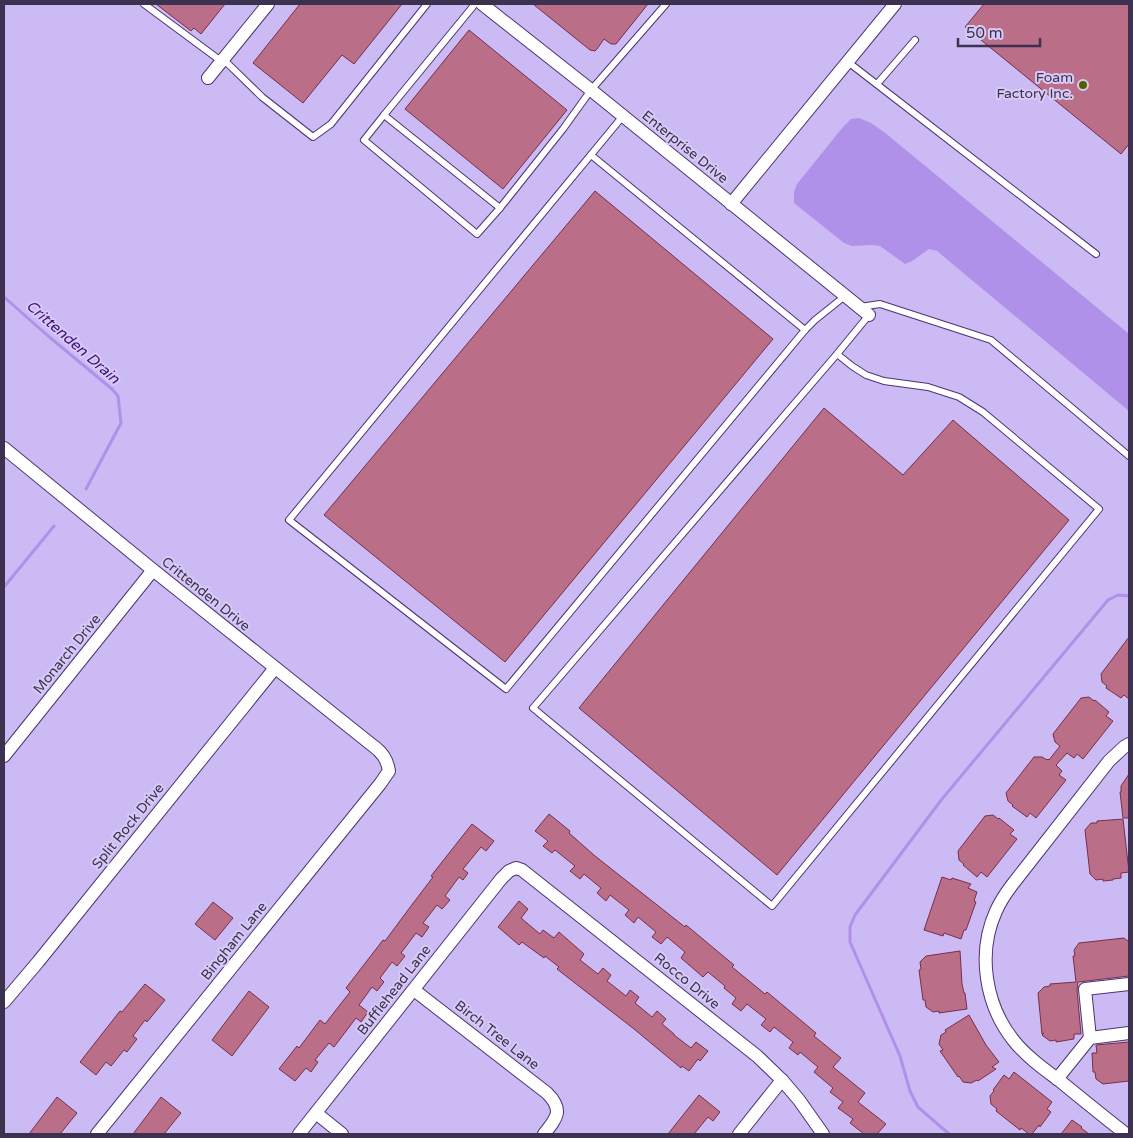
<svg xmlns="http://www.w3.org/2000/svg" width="1133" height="1138" font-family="'Varela Round',sans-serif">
	<rect width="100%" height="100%" fill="#ccbaf4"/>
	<polygon fill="#af91e9" points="859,118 871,123 884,132 1129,334 1129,411 937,251 929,249 912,261 905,264 880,246 872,245 852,246 844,243 794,203 794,192 797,184 843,127 851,119"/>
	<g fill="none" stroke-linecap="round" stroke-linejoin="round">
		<g stroke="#af91e9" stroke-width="3">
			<polyline points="4,297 47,335 112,389 118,396 121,423 86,489"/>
			<polyline points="4,587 54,526"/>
			<polyline points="949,1134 918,1107 910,1091 900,1056 850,942 850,927 855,915 942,799 1108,600 1118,595 1129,596"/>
		</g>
	</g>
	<g fill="#bb6e88" stroke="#752f4a">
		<polygon points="156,4 225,4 201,34 194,28 191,31"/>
		<polygon points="300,4 402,4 354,64 342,55 303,103 253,63"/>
		<polygon points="533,4 648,4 616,44 611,44 604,39 597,49 595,51 590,50"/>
		<polygon points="984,4 1129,4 1129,144 1121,154 965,27"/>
		<polygon points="469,30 567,110 503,189 405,109"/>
		<polygon points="595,191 773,339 505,662 324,515"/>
		<polygon points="824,408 903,475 953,420 1069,520 777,875 579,708"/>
		<polygon points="1129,637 1129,699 1124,695 1121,698 1106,688 1107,686 1102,682 1101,674"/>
		<polygon points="1089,697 1094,701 1095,700 1109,712 1106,716 1113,721 1083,759 1077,754 1074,758 1067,753 1056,765 1062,771 1059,775 1066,780 1036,818 1030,813 1027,817 1012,806 1013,805 1008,801 1006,793 1034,757 1042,757 1047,760 1048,759 1049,760 1060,746 1055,742 1053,734 1081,698"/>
		<polygon points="1129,774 1129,818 1123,818 1120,792 1121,792 1121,786"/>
		<polygon points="549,814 570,831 569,833 595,856 685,927 686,925 734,965 732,967 765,994 767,992 816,1033 814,1036 841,1058 833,1067 865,1093 858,1102 886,1124 877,1134 864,1134 850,1123 853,1119 838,1108 843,1102 830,1092 833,1088 814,1072 818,1067 800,1052 798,1055 789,1048 793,1042 774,1027 770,1032 761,1025 766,1019 747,1004 741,1011 732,1004 736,998 724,988 725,986 708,972 703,977 681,958 685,952 667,937 661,944 652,937 656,932 638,917 634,923 625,915 629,910 610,895 606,901 597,893 601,888 584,874 580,879 570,871 575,866 555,850 552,853 543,846 548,841 535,831"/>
		<polygon points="993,815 998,819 999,818 1014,830 1010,834 1017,839 987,877 981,872 977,877 963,865 964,864 959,860 958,851 985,816"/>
		<polygon points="1123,819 1129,872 1121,873 1121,878 1113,879 1113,880 1103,881 1103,879 1096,880 1090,874 1085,830 1091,823 1097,823 1097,821"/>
		<polygon points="472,824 494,841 486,851 481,847 463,869 468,873 463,880 459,877 445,896 450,900 442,909 437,905 423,923 429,927 422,937 416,933 401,953 405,956 397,966 392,962 380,978 384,982 377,991 372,987 359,1005 368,1012 361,1022 356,1018 334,1047 329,1043 315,1060 318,1062 311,1072 306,1068 295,1081 279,1069 297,1046 299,1048 320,1020 325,1024 350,992 346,988 383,940 385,941 411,906 433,877 431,876"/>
		<polygon points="942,877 951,880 952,878 971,884 968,888 977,892 974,901 976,902 966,930 964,930 961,939 944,933 943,936 924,930"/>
		<polygon points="519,901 528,909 521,918 540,934 543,930 554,938 559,932 584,954 580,960 598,974 603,968 611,975 607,981 626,996 630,990 639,997 635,1003 652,1017 657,1011 666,1019 662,1024 674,1034 674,1035 691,1048 696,1042 708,1051 700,1061 698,1059 689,1071 682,1066 681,1068 634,1029 557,969 559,967 545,956 544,958 522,942 519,945 498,927"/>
		<polygon points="213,902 233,918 215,940 195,924"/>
		<polygon points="1124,938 1129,942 1129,976 1078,982 1077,990 1081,1034 1074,1034 1074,1039 1056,1042 1056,1040 1050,1041 1042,1035 1044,1033 1042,1034 1038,993 1044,987 1050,986 1050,984 1076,982 1073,956 1075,956 1074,950 1079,943"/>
		<polygon points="960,951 962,984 964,993 965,993 967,1009 939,1013 939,1011 933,1012 926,1007 925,1000 923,1000 919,970 921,969 920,962 926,956"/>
		<polygon points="145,984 165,1000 147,1022 145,1020 133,1036 137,1039 127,1052 124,1050 111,1066 106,1062 96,1075 80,1062 120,1011 122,1012"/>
		<polygon points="249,991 269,1007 232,1056 212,1040"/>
		<polygon points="969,1015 986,1045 999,1062 992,1067 996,1069 978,1081 977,1080 971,1083 963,1082 959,1076 958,1077 940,1051 943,1050 939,1044 941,1035 946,1032 945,1030"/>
		<polygon points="1129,1042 1129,1081 1103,1084 1096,1079 1095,1072 1093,1072 1092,1053 1097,1053 1096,1045"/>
		<polygon points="1014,1072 1052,1102 1047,1109 1051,1112 1040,1127 1039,1125 1032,1134 1029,1134 1021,1128 1020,1130 996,1111 997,1109 991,1104 990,1096 994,1091 993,1090 1004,1075 1009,1079"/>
		<polygon points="699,1095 720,1112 713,1121 708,1117 694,1134 668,1134"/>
		<polygon points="57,1097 77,1113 60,1134 29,1134"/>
		<polygon points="161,1097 181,1113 164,1134 133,1134"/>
		<polygon points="1072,1120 1082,1127 1081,1128 1089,1134 1061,1134"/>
	</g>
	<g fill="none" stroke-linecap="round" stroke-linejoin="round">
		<g stroke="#4c3572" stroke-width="8">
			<g id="lane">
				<polyline points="144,4 221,61"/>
				<polyline points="475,4 384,115 500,208"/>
				<polyline points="223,59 262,97 313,137 331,124 427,4"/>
				<polyline points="848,62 1096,254"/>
				<polyline points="877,84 915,40"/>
				<polyline points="384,115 364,140 477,234 500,208 563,129 591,90 666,4"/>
				<polyline points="623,116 289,520 506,689 805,330 815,320 845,296"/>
				<polyline points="591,155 805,330"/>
				<polyline points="860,307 880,304 991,340 1129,456"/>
				<polyline points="837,354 852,366 866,375 884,381 928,387 959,397 983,412 1099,509 772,906 533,708 837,354 869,315"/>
			</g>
		</g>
		<g stroke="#4c3572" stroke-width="14">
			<g id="street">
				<polyline points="482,4 591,90 869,315"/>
				<polyline points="208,78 268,4"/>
				<polyline points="731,204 895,4"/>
				<path d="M4,448L153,570L372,745C382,752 387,759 389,771L380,784L97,1134"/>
				<polyline points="4,756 153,570"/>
				<path d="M414,990L547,1093C564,1110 557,1118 544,1134"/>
				<polyline points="4,1002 38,962 275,668"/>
				<polyline points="1090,1038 1085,989 1129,984"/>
				<polyline points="1057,1079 1090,1038 1129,1033"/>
				<polyline points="316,1113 342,1134"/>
				<polyline points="299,1134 501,879 509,871 516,868 522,870 757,1056 782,1080 799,1100 823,1134"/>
				<polyline points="739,1134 782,1080"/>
				<path d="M1126,1134C1104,1117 1082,1099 1060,1081C1044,1069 1027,1057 1014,1041C985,1005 977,953 996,911C1000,902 1006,893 1012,885L1109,761L1124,747L1129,744"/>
			</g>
		</g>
		<use href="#lane" stroke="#fff" stroke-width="6"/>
		<use href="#street" stroke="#fff" stroke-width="12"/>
	</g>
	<circle fill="#525f00" stroke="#d7caf6" stroke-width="2" cx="1083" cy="85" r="5"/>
	<g text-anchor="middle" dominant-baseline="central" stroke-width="4" stroke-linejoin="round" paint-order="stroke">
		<g font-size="14" fill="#3c324f" stroke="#d7caf6" text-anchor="end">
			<text x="1073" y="77">Foam<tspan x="1073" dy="16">Factory Inc.</tspan></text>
		</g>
		<g font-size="14" fill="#3c324f" stroke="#d7caf6">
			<text transform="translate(685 147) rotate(39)">Enterprise Drive</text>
			<text transform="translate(206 594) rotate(39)">Crittenden Drive</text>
			<text transform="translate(67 654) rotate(-51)">Monarch Drive</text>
			<text transform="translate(128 826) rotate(-51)">Split Rock Drive</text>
			<text transform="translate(234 941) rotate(-51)">Bingham Lane</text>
			<text transform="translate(687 981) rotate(39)">Rocco Drive</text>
			<text transform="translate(394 990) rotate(-52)">Bufflehead Lane</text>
			<text transform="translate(497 1035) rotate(38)">Birch Tree Lane</text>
		</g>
		<g font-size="15" font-style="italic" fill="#421178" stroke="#d7caf6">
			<text transform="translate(73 342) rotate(41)">Crittenden Drain</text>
		</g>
	</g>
	<rect width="1133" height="1138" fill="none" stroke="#3c324f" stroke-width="10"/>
	<path d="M958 38v8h82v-8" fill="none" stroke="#3c324f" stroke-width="2.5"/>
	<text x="966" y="38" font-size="15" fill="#3c324f" stroke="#d7caf6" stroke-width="4" paint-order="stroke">50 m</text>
</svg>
